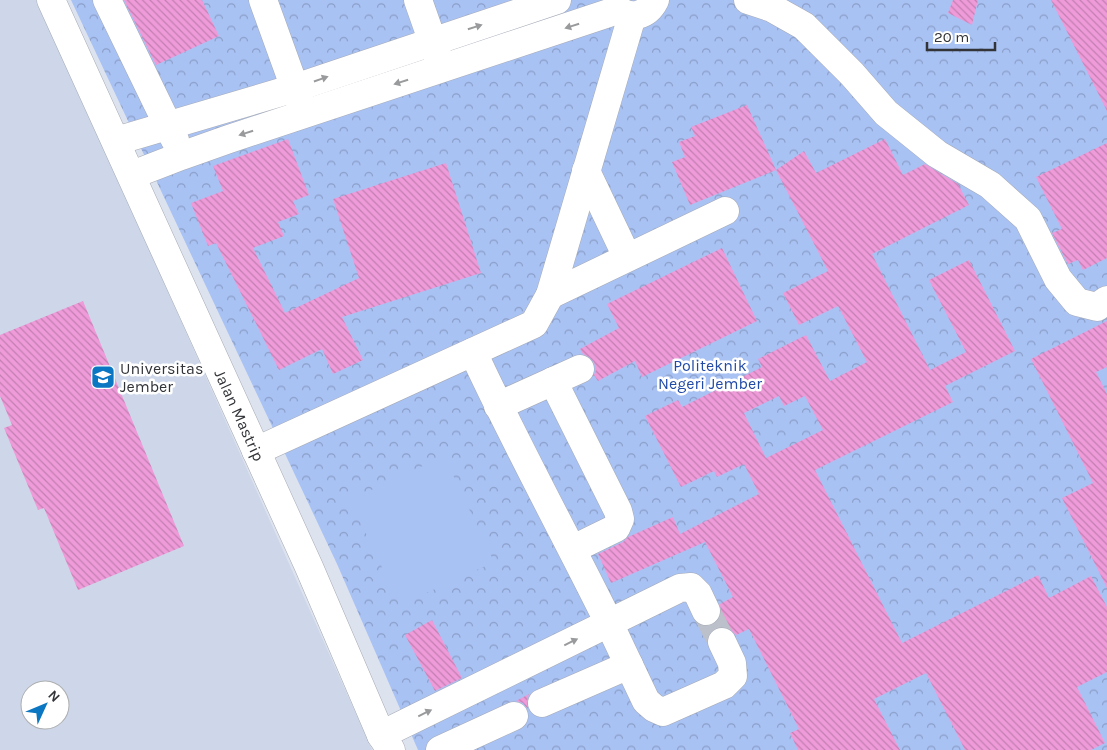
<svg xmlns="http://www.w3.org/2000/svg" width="1107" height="750" font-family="Karla,sans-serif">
	<defs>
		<pattern id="park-crowns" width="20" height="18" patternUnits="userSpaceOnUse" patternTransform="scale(1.25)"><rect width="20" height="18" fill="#a9c2f4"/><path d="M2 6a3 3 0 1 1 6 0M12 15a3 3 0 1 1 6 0" fill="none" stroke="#8a9ec7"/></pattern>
		<pattern id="building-back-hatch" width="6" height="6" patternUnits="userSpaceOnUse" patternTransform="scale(1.25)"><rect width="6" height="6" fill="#ef9bd9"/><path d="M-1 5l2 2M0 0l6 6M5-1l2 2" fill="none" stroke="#c27fb1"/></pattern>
	</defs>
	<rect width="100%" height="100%" fill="#dde3ee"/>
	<path fill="#cdd7e9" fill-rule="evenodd" d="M0,0H36L67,65L372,750H0ZM30,690H60V720H30Z"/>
	<polygon fill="url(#park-crowns)" points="71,0 1107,0 1107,750 418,750 337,564"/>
	<polygon fill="#a9c2f4" points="444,456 494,562 400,605 350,500"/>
	<g fill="url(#building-back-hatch)" fill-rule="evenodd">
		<polygon points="124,0 202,0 219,36 156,65"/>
		<polygon points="953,0 978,0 972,25 948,13"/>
		<polygon points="1051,0 1107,0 1107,111"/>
		<polygon points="747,105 776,170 690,205 672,162 685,157 679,142 695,136 691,127"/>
		<polygon points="288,139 309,195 293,201 299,214 278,222 284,236 253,248 285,313 359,278 333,199 446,163 481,273 342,317 363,360 333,374 322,349 279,370 216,243 208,246 191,203 223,191 213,166"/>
		<path d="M885,139L903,175L925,164L958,184L969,205L872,254L930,370L966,352L929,280L969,260L1015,351L945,386L953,402L815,470L902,643L1038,575L1049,598L1091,576L1107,607V672L1077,687L1105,743L1091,750H965L926,673L874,699L900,750H798L790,733L799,729L749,629L736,635L730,629L724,627L716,628L709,633L707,639L700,625L705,627L713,625L719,619L721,613L720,604L733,597L705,542L611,583L598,554L623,542L628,537L673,517L680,534L759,494L744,464L717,477L714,471L681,487L645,416L678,400L682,407L762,367L758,359L806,335L830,381L867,362L838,306L799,325L783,293L828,271L776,170L804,151L816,173ZM779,396L784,406L805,396L823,430L766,458L744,413Z"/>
		<polygon points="1107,143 1107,258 1083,270 1078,260 1068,264 1052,233 1062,229 1036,177"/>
		<polygon points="722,248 757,321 642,377 635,361 598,381 594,375 596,370 594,362 589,357 583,354 580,349 619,328 607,304"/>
		<polygon points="83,301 184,546 78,590 44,508 38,510 4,428 12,425 0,396 0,335"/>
		<polygon points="1107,321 1107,367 1096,372 1107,394 1107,588 1062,498 1093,483 1031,359"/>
		<polygon points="432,620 462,678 435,691 405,635"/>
		<polygon points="529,694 527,701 528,709 523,703 516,701"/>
	</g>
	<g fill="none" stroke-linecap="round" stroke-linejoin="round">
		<polyline stroke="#bbc0ca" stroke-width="28" stroke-dasharray="28 14" stroke-linecap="butt" points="706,611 722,642"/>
		<g stroke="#a5aab5" stroke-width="29">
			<g id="minor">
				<polyline points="107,0 175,140"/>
				<polyline points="263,0 301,105"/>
				<polyline points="418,0 438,57"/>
				<polyline points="748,0 772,8 804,26 852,74 886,113 937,154 990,185 1028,219 1058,279 1077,302 1097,307 1107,300"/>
				<path d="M617,9C631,20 647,16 655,0"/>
				<polyline points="116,141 295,88 557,0"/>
				<polyline points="586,171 627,257"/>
				<polyline points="132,175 181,156 229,139 618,10"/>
				<polyline points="550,295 725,211"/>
				<polyline points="553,381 618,511 620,519 616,528 573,549"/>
				<polyline points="498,406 580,369"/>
				<polyline points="256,451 534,324 550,295 632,16"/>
				<polyline points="706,611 698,594 691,587 680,588 609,623 646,701 654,708 663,712 724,685 733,676 732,663 722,642"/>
				<polyline points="542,703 629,665"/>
				<path d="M381,735L609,623C564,532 515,443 473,352"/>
				<polyline points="440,750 514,716"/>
			</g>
		</g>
		<g stroke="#a5aab5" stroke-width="29">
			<g id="major">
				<path id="s1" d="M51,0L309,567L381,735L391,750"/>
			</g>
		</g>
		<use href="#minor" stroke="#fff" stroke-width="28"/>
		<use href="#major" stroke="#fff" stroke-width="28"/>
	</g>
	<defs><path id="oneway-solid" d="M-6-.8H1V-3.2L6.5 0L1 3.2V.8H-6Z" transform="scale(1.25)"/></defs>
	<g fill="#989a9c">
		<use href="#oneway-solid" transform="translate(572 26) rotate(162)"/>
		<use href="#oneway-solid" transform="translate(475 27) rotate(-18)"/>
		<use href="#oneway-solid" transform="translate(321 79) rotate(-19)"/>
		<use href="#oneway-solid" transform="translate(401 82) rotate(162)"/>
		<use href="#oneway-solid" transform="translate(246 133) rotate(162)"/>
		<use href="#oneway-solid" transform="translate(571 642) rotate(-26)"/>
		<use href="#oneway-solid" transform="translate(425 713) rotate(-26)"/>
	</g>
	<defs>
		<g id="university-square" transform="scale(1.25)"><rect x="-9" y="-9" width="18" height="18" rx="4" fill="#0b76c1" stroke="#fff"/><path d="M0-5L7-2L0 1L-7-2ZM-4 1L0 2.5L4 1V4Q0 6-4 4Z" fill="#fff"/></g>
	</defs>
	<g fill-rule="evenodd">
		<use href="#university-square" x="103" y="377"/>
	</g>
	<g text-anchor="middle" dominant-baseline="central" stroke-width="5" stroke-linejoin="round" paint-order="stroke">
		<g font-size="16" fill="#224ba7" stroke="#fff">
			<text x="710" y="365">Politeknik<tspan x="710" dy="18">Negeri Jember</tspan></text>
		</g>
		<g font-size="16" fill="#323438" stroke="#fff" text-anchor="start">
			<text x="120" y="368">Universitas<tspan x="120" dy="18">Jember</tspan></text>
		</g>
		<g font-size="16" fill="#323438" stroke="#fff">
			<text stroke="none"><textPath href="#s1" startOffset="456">Jalan Mastrip</textPath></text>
		</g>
	</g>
	<g transform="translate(45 705) rotate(46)"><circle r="24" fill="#ffffff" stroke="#adaeaf"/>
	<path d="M0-4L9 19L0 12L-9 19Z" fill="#0b76c1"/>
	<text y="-8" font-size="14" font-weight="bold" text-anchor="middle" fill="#323438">N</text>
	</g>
	<path d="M927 42v8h68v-8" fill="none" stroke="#323438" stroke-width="2.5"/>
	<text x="934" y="42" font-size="15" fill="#323438" stroke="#ffffff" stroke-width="4" paint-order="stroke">20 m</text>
</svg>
